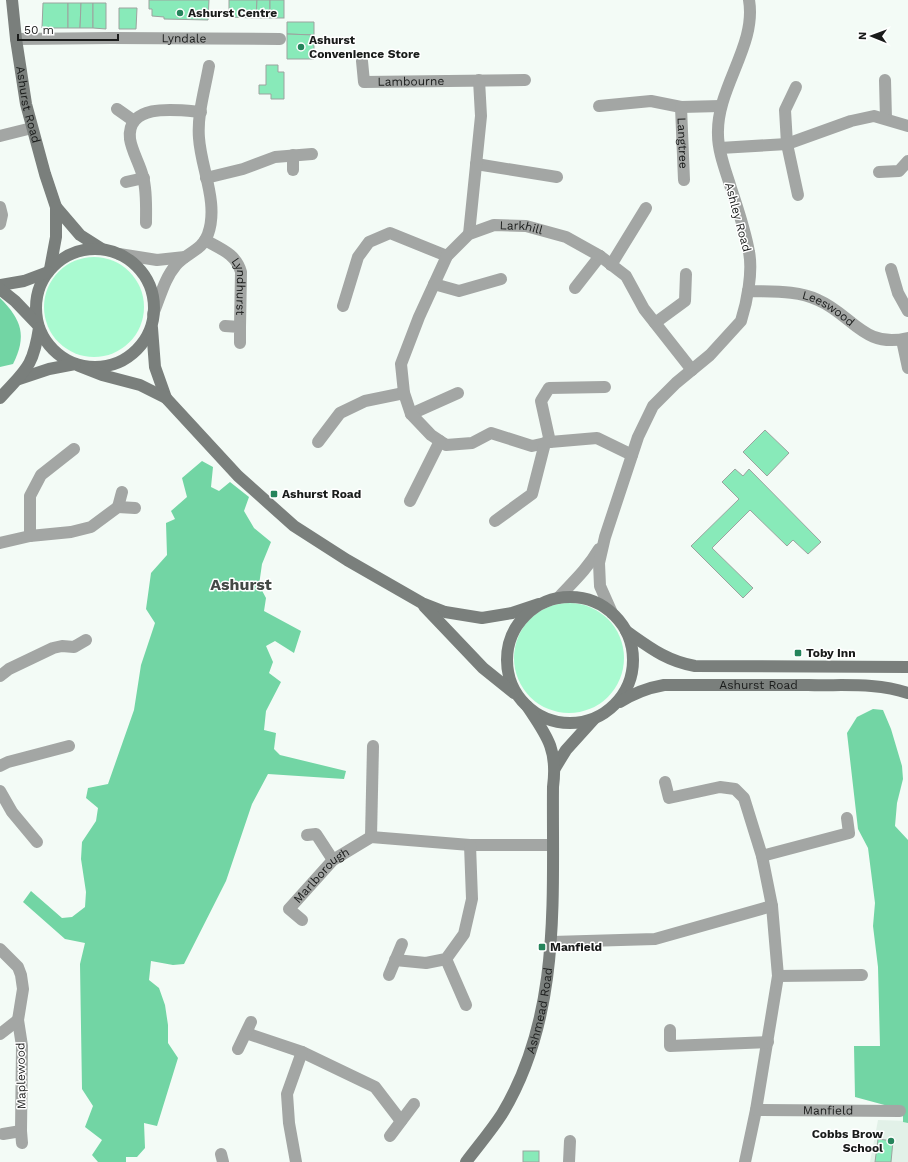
<svg xmlns="http://www.w3.org/2000/svg" width="908" height="1162" font-family="'Work Sans',sans-serif">
	<rect width="100%" height="100%" fill="#f3fbf6"/>
	<polygon fill="#e2f1e8" points="878,1120 908,1121 908,1162 870,1162"/>
	<g fill="#a9fad0">
		<circle cx="94" cy="307" r="50"/>
		<circle cx="569" cy="658" r="55"/>
	</g>
	<g fill="#72d5a4">
		<path d="M0,298C22,320 27,336 13,364L0,367Z"/>
		<polygon points="202,461 213,467 211,487 219,491 230,482 249,497 244,511 254,528 271,542 262,564 259,585 266,598 264,611 301,631 294,653 275,641 266,646 273,662 269,673 281,682 266,711 264,730 276,733 274,749 280,755 346,771 344,779 268,774 252,804 226,881 184,964 173,965 151,961 149,980 159,988 165,1005 168,1025 168,1043 178,1058 157,1126 144,1123 145,1148 137,1157 126,1157 126,1162 98,1162 92,1155 102,1140 85,1127 93,1106 82,1089 80,964 85,943 65,939 23,902 31,891 62,918 72,917 85,907 86,892 81,859 82,842 96,821 98,808 86,798 88,788 108,784 134,710 141,665 155,623 146,609 151,573 167,555 166,523 175,519 171,511 187,497 182,478"/>
		<polygon points="873,709 883,710 891,729 902,766 903,779 897,803 895,826 908,840 908,1123 903,1122 903,1110 855,1097 854,1046 880,1046 878,967 873,926 875,903 868,848 858,829 847,733 857,717"/>
	</g>
	<g fill="#88eab9" stroke="#9ca39f">
		<polygon points="149,0 209,0 208,20 164,19 164,17 152,16 152,9 149,9"/>
		<polygon points="229,0 257,0 256,18 229,17"/>
		<polygon points="257,0 270,0 270,18 256,18"/>
		<rect x="270" y="0" width="14" height="18"/>
		<polygon points="43,3 68,3 68,28 42,28"/>
		<polygon points="68,3 81,3 80,28 68,28"/>
		<polygon points="81,3 93,3 93,28 80,28"/>
		<polygon points="93,3 106,3 106,29 93,28"/>
		<polygon points="119,8 137,8 136,29 119,29"/>
		<polygon points="287,22 314,22 314,35 287,34"/>
		<polygon points="287,34 314,35 314,59 287,59"/>
		<polygon points="266,65 278,65 278,72 284,72 284,99 271,99 271,94 259,94 259,85 266,85"/>
		<polygon points="765,430 789,453 767,476 743,452"/>
		<polygon points="735,469 743,476 749,469 821,542 808,554 793,540 787,546 750,510 712,548 753,588 743,598 691,546 739,499 722,482"/>
		<polygon points="878,1139 893,1141 891,1162 875,1162"/>
		<rect x="523" y="1151" width="16" height="11"/>
	</g>
	<g fill="none" stroke-linecap="round" stroke-linejoin="round">
		<g stroke="#a3a6a4" stroke-width="12">
			<path id="s1" d="M16,39L111,38L280,39"/>
			<path id="s2" d="M362,61L364,82L525,80"/>
			<polyline points="885,80 886,119"/>
			<polyline points="796,87 785,110 787,144 798,195"/>
			<polyline points="599,106 651,101 681,107 721,106"/>
			<path id="s3" d="M681,107L684,180"/>
			<polyline points="117,109 134,121"/>
			<polyline points="0,136 32,128"/>
			<polyline points="720,148 787,144 851,121 874,116 908,126"/>
			<polyline points="293,155 293,170"/>
			<polyline points="476,164 557,177"/>
			<polyline points="879,172 899,171 908,161"/>
			<polyline points="206,178 243,169 275,157 312,154"/>
			<polyline points="126,182 144,178"/>
			<polyline points="0,207 2,215 0,224"/>
			<path d="M146,223C146,208 147,191 143,177C140,164 132,152 130,139C126,102 178,110 201,112"/>
			<polyline points="469,234 481,116 479,80"/>
			<path id="s4" d="M205,240C221,249 236,254 241,272L240,327"/>
			<polyline points="119,254 157,260 185,257"/>
			<polyline points="611,265 646,208"/>
			<polyline points="891,269 898,293 908,311"/>
			<polyline points="434,284 459,291 501,279"/>
			<polyline points="575,288 600,256"/>
			<path id="s5" d="M748,291C771,292 797,290 818,300C853,315 863,349 908,338"/>
			<polyline points="343,306 358,257 369,242 390,233 447,256"/>
			<path d="M153,314C160,298 164,279 176,265C186,253 203,250 208,234C219,203 201,169 199,138C197,115 205,89 209,66"/>
			<polyline points="655,323 685,301 686,274"/>
			<polyline points="225,326 240,327 240,343"/>
			<polyline points="902,340 908,368"/>
			<polyline points="411,414 458,393"/>
			<polyline points="318,442 340,413 365,401 404,393"/>
			<polyline points="550,442 541,401 549,388 605,387"/>
			<path id="s6" d="M632,455L597,438L550,442L532,446L491,433L472,443L446,445L431,435L411,414L404,393L401,364L419,317L447,256L469,234L494,225L526,226L566,237L600,256L626,276L644,309L692,370"/>
			<polyline points="122,492 118,507 135,508"/>
			<polyline points="410,501 440,441"/>
			<polyline points="495,521 532,494 545,443"/>
			<polyline points="30,536 30,496 41,475 74,449"/>
			<polyline points="0,543 30,536 71,532 91,527 118,507"/>
			<path d="M558,598C573,582 588,568 599,549"/>
			<path d="M612,613L600,586L599,563L605,537L638,437L653,406L676,383L710,355L741,321C747,302 753,272 749,252C745,229 737,207 730,185C725,169 718,151 718,135C716,88 757,46 749,0"/>
			<polyline points="0,676 9,669 53,648 62,646 74,647 86,640"/>
			<polyline points="0,766 8,762 69,746"/>
			<polyline points="665,782 669,798 720,787 735,789 744,798 762,856 772,906 778,976 756,1110 745,1162"/>
			<polyline points="0,791 12,812 37,842"/>
			<polyline points="307,835 316,834 333,860"/>
			<polyline points="371,837 373,746"/>
			<polyline points="762,856 849,833 847,818"/>
			<path id="s7" d="M302,920L289,909L333,860L371,837L470,845H553"/>
			<polyline points="552,942 655,939 772,906"/>
			<polyline points="0,949 18,967 21,975 23,989 18,1020 22,1046 21,1131 22,1143"/>
			<polyline points="446,959 466,1005"/>
			<polyline points="395,960 426,963 446,959 464,934 472,899 470,845"/>
			<polyline points="389,975 402,944"/>
			<polyline points="778,976 862,975"/>
			<polyline points="670,1030 670,1046 768,1042"/>
			<polyline points="246,1033 302,1052 375,1087 401,1121"/>
			<polyline points="0,1034 18,1020"/>
			<polyline points="238,1049 251,1022"/>
			<path id="s8" d="M756,1110L900,1111"/>
			<polyline points="3,1134 21,1131"/>
			<polyline points="390,1136 414,1104"/>
			<polyline points="221,1154 223,1162"/>
			<polyline points="296,1162 289,1123 287,1094 302,1052"/>
			<polyline points="569,1162 570,1141"/>
		</g>
		<g stroke="#7a7f7c" stroke-width="12">
			<path id="s9" d="M12,0L16,39L26,104L45,174L56,207V237L50,269"/>
			<polyline points="56,207 80,235 102,249"/>
			<circle cx="95" cy="308" r="59"/>
			<polyline points="0,285 24,281 48,272"/>
			<polyline points="0,289 15,301 37,324"/>
			<polyline points="152,328 155,367 166,398"/>
			<polyline points="79,366 102,375 140,385 166,398 238,476 294,526 347,560 422,603 445,612 482,618 512,613 539,604"/>
			<polyline points="19,379 49,369 75,364"/>
			<path d="M0,398C25,370 33,368 39,328"/>
			<circle cx="570" cy="660" r="63"/>
			<polyline points="424,606 483,668 514,693"/>
			<path d="M626,631C649,647 666,661 695,666L908,667"/>
			<path id="s10" d="M620,702C634,693 647,688 664,685C712,685 760,685 808,685C841,686 877,682 908,693"/>
			<polyline points="555,768 566,750 594,719"/>
			<path id="s11" d="M466,1162C478,1146 491,1131 502,1114C562,1015 552,897 553,787C558,749 547,736 527,706"/>
		</g>
	</g>
	<g fill="#25845b" stroke="#fff" stroke-width="1.5">
		<circle cx="180" cy="13" r="4"/>
		<circle cx="301" cy="47" r="4"/>
		<rect x="270" y="490" width="8" height="8" rx="2"/>
		<rect x="794" y="649" width="8" height="8" rx="2"/>
		<rect x="538" y="943" width="8" height="8" rx="2"/>
		<circle cx="891" cy="1141" r="4"/>
	</g>
	<g text-anchor="middle" dominant-baseline="central" stroke-width="3" stroke-linejoin="round" paint-order="stroke">
		<g font-size="12" font-weight="bold" fill="#1a1c1b" stroke="#fff" text-anchor="start">
			<text x="188" y="13">Ashurst Centre</text>
			<text x="309" y="40">Ashurst<tspan x="309" dy="14">Convenience Store</tspan></text>
			<text x="282" y="494">Ashurst Road</text>
			<text x="806" y="653">Toby Inn</text>
			<text x="550" y="947">Manfield</text>
			<text x="883" y="1134" text-anchor="end">Cobbs Brow<tspan x="883" dy="14">School</tspan></text>
		</g>
		<g font-size="12" fill="#1a1c1b" stroke="#fff">
			<text stroke="none"><textPath href="#s1" startOffset="168">Lyndale</textPath></text>
			<text stroke="none"><textPath href="#s2" startOffset="68">Lambourne</textPath></text>
			<text stroke="none"><textPath href="#s9" startOffset="106">Ashurst Road</textPath></text>
			<text stroke="none"><textPath href="#s3" startOffset="36">Langtree</textPath></text>
			<text transform="translate(738 217) rotate(75)">Ashley Road</text>
			<text stroke="none"><textPath href="#s6" startOffset="496">Larkhill</textPath></text>
			<text stroke="none"><textPath href="#s4" startOffset="64">Lyndhurst</textPath></text>
			<text stroke="none"><textPath href="#s5" startOffset="84">Leeswood</textPath></text>
			<text stroke="none"><textPath href="#s10" startOffset="142">Ashurst Road</textPath></text>
			<text stroke="none"><textPath href="#s7" startOffset="64">Marlborough</textPath></text>
			<text stroke="none"><textPath href="#s11" startOffset="171">Ashmead Road</textPath></text>
			<text transform="translate(21 1076) rotate(-91)">Maplewood</text>
			<text stroke="none"><textPath href="#s8" startOffset="72">Manfield</textPath></text>
		</g>
		<g font-size="16" font-weight="bold" fill="#434945" stroke="#fff">
			<text x="241" y="584">Ashurst</text>
		</g>
	</g>
	<g transform="translate(872 36) rotate(271)" stroke="#ffffff" stroke-width="3" paint-order="stroke">
	<path d="M0-3L7 15L0 10L-7 15Z" fill="#1a1c1b"/>
	<text y="-6" font-size="11" font-weight="bold" text-anchor="middle" fill="#1a1c1b">N</text>
	</g>
	<path d="M18 34v6h100v-6" fill="none" stroke="#1a1c1b" stroke-width="2"/>
	<text x="24" y="34" font-size="12" fill="#1a1c1b" stroke="#ffffff" stroke-width="3" paint-order="stroke">50 m</text>
</svg>
